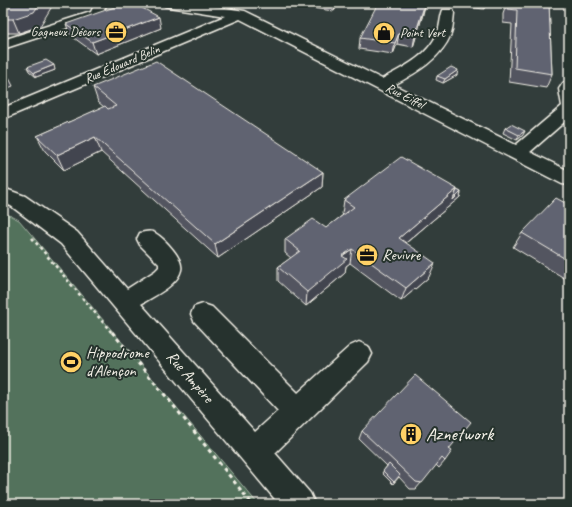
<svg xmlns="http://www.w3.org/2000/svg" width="572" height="507" font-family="Caveat,sans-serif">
	<rect width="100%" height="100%" fill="#323d3b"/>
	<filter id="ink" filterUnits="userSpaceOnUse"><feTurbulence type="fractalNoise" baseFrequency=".025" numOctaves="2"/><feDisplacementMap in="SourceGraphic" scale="8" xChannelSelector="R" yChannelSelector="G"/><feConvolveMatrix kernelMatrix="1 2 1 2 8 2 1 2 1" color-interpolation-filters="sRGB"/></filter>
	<g filter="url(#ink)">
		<polygon fill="#52725c" stroke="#a3b2a2" points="3,212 19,220 258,504 3,504"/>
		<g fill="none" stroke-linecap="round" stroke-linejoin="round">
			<g stroke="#f4f1e8" stroke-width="3">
				<g id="minor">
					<polygon points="95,3 107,3 101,17 3,49 3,40 91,12"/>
					<path d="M163,3H193L245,11L382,79C402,68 427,57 437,34C440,28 440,20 442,13L443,10H453L454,13C453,20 453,28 451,34C441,59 416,73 394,85L516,145L562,106L559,89L563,83L569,81V118L530,152L569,171V185L562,184L240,19L3,119V108L225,16L169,7L165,6Z"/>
					<path d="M3,188L25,196L77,232L127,289L155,271L159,267V264L140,245L137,239L140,233C146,232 150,230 155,233C165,239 184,259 181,270C177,286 154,296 141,304L255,432L278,411L194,321L191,314L194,307L203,304L212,307L298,393L350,346L359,342L368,346L372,354L368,362L275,453L310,493L315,504H279L61,244L11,206L3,203Z"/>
				</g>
			</g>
			<polyline stroke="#f4f1e8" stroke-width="2.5" stroke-dasharray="3 3" stroke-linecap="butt" points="32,238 112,333"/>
			<polyline stroke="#f4f1e8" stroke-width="3" stroke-dasharray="4 4" stroke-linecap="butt" points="112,332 169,400 252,504"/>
			<use href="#minor" fill="#26332d" fill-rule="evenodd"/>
		</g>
		<g fill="#535561" stroke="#f4f1e8">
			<polygon points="3,3 40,26 19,33 3,33"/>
			<polygon points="313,3 339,3 334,11 312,8"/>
			<polygon points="430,3 486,3 484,9"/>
			<polygon points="507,3 549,3 552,74 546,88 509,82 512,24 503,23 503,14"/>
			<polygon points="423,14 413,47 397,44 393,54 359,49 360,38"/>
			<polygon points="66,24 161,28 96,54 70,35"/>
			<polygon points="27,67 55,70 36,77 29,71"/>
			<polygon points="457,75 443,83 436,80 437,76"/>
			<polygon points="93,87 323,172 322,187 218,258 101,152 64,170 45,151 37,136 104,107 98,102"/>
			<polygon points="505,128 523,135 517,140 503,133"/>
			<polygon points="457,190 461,192 460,197 406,243 429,277 401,301 350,263 346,266 345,273 306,306 278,281 278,267 291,258 285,253 285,239 326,228 343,215 342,214 344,200"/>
			<polygon points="569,205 569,281 513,247 522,233"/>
			<polygon points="362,431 449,449 445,461 439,468 436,465 416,489 410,489 399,477 393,484 382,473 387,466 359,439"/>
		</g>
		<g fill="#43454f" stroke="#f4f1e8">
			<polygon points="40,3 54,3 40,26 19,33 13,19"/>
			<polygon points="335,3 339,3 334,11"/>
			<polygon points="426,3 423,14 413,47 415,35"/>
			<polygon points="159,17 161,28 96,54 92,42"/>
			<polygon points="399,33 397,44 393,54 395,43"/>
			<polygon points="54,65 55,70 36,77 34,73"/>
			<polygon points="458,70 457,75 443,83 445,79"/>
			<polygon points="7,74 13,86 3,90 3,76"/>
			<polygon points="525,131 523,135 517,140 519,135"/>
			<polygon points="95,137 101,152 64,170 57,155"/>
			<polygon points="323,172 322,187 218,258 215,244"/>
			<polygon points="457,189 453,200 461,192 460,197 395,252 399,238"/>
			<polygon points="352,249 350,263 346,266 345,273 306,306 307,292 342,256"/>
			<polygon points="435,263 429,277 401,301 406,288"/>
		</g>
		<g fill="#606371" stroke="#f4f1e8">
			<polygon points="3,3 40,3 34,12 13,19 3,19"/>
			<polygon points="126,3 133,3 159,17 92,42 66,24"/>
			<polygon points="378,3 425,3 415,35 399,33 395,43 360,38"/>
			<polygon points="508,3 549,3 552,74 515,68 517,10 508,9"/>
			<polygon points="46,60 54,65 34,73 27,67"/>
			<polygon points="156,61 323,172 215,244 95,137 57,155 37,136 105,106 108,109 116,106 93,87"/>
			<polygon points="451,67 458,70 445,79 437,76"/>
			<polygon points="3,70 7,74 3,76"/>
			<polygon points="511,124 525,131 519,135 505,128"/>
			<polygon points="401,157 457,189 399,238 435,263 406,288 352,249 342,256 347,259 307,292 278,267 300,251 285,239 313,219 326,228 331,224 354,207 344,200"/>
			<polygon points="457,190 461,192 453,200"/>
			<polygon points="556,198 569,205 569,261 522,233"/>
			<polygon points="415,375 471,422 449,449 452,451 445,461 442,458 422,483 416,482 362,431"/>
			<polygon points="389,464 400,475 394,482 383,471"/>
		</g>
	</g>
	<defs>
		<g id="office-disc" transform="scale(1.15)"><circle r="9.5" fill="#ffd166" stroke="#26332d"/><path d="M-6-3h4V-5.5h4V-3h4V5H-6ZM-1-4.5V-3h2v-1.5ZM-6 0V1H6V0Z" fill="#111"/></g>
		<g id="shop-disc" transform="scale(1.15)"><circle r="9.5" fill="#ffd166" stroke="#26332d"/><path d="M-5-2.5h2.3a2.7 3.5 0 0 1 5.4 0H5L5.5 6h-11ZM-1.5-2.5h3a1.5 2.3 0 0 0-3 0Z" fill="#111"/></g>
		<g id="stadium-disc" transform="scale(1.15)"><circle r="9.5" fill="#ffd166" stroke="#26332d"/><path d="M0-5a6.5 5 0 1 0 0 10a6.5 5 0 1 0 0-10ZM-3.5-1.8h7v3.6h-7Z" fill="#111"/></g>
		<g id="building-disc" transform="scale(1.15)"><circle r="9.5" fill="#ffd166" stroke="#26332d"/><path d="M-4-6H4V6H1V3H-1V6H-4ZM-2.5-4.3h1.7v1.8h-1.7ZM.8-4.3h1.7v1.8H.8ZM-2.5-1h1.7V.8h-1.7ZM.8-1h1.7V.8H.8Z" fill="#111"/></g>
	</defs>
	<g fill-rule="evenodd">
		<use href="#office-disc" x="116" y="32"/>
		<use href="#shop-disc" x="384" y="33"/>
		<use href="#office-disc" x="367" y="255"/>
		<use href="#stadium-disc" x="71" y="362"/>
		<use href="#building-disc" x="411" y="434"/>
	</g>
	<g text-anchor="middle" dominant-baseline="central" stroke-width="4" stroke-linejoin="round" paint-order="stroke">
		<g font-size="13" fill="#f4f1e8" stroke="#26332d" text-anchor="end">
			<text x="100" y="32">Gagneux Décors</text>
			<text x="400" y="33" text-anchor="start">Point Vert</text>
		</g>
		<g font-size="13" fill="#f4f1e8" stroke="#26332d">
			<text transform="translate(122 64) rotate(-23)">Rue Édouard Belin</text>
			<text transform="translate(405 96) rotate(27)">Rue Eiffel</text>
		</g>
		<g font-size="16" fill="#f4f1e8" stroke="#26332d" text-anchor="start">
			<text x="382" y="255">Revivre</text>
			<text x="86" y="353">Hippodrome<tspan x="86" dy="18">d'Alençon</tspan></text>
		</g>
		<g font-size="16" fill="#f4f1e8" stroke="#26332d">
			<text transform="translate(190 377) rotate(49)">Rue Ampère</text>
		</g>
		<g font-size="19" fill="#f4f1e8" stroke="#26332d" text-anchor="start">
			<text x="426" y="434">Aznetwork</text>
		</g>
	</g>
	<rect width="572" height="507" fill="none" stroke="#26332d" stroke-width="16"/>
	<rect x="8" y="8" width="556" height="491" fill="none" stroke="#f4f1e8" stroke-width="1.5" filter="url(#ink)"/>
</svg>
